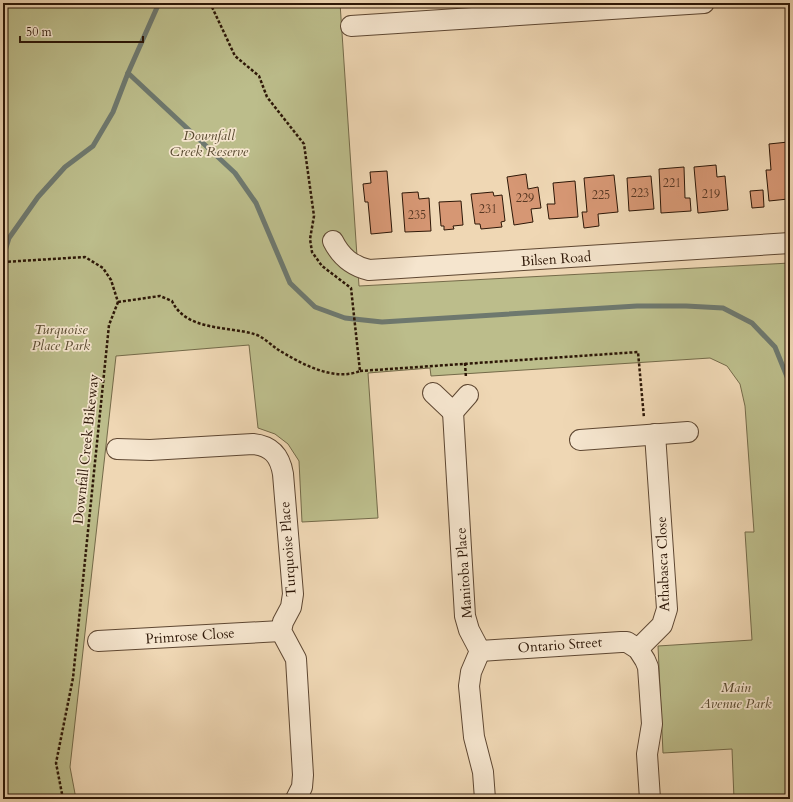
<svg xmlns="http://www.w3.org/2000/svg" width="793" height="802" font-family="Cardo,serif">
	<rect width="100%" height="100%" fill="#efd7b4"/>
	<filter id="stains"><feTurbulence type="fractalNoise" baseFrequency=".005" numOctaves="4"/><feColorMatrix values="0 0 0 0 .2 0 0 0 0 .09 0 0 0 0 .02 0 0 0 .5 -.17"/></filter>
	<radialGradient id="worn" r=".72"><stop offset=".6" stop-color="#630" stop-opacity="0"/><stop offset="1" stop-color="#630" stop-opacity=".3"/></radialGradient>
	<polygon fill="#bcbd8b" stroke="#746a49" points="3,3 340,3 359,286 790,263 790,799 734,799 732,749 663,753 658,646 752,640 745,532 754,532 745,406 740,384 727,366 710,358 431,376 430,368 368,373 378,518 302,522 299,461 288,444 275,434 258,428 249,345 116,356 70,767 76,799 3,799"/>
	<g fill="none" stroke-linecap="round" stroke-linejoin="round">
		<g stroke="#6e786e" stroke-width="5">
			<polyline points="128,73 235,173 256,203 290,283 315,307 345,318 382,322 637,306 686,306 723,308 752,323 775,347 790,384"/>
			<polyline points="3,257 9,238 38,197 65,167 93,146 113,112 128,73 159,3"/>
		</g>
	</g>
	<g fill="#d69774" stroke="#2d1707">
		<polygon points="788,142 790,188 787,188 788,199 769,201 766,170 771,170 769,144"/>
		<polygon points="716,165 717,177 725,176 728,210 698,213 694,167"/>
		<polygon points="684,167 685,198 690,198 691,211 661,213 659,169"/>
		<polygon points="387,171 392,232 371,234 368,202 365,202 363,184 371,183 370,172"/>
		<polygon points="526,174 528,189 538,187 541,208 531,209 533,222 514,225 507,177"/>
		<polygon points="614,175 618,212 598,214 599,226 584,228 582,212 587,212 584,178"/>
		<polygon points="651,176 654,209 629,211 627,178"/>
		<polygon points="575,181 578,217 549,219 547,204 555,204 553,183"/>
		<polygon points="763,190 764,207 752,208 750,191"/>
		<polygon points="418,192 419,199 429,198 431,231 405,232 402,193"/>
		<polygon points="493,192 494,196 502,195 505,221 501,222 502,227 481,229 480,224 475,224 471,194"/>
		<polygon points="461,201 463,225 453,226 454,229 444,230 444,226 441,226 439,202"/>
	</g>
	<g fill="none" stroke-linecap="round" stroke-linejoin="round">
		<g stroke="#5e4732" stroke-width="22">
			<g id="minor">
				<polyline points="351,26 704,3"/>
				<path d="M333,241C341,257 352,266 369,270L790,243"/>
				<polyline points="433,393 453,412 468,395"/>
				<polyline points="453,412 465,616 469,630 480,651 471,672 469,686 474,737 483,772 485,799"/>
				<polyline points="580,440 688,432"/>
				<path d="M117,449L150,450L253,444C272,446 280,456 283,474L293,594L291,607L283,622L281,631L296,659L303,775L302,787L296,799"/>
				<polyline points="98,641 281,631"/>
				<polyline points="638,649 662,625 667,609 655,434"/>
				<polyline points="480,651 621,642 627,642 638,649 645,660 648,667 652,724 647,754 650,799"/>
			</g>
		</g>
		<g stroke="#2d1707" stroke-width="2.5" stroke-dasharray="3 2" stroke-linecap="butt">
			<polyline points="3,262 85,257 103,268 111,280 118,302"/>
			<path d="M118,302L160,296L172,301C186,331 227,326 254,334C262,336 270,344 277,349C300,363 333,382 360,371L351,288L322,266L312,252L310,239L314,216L304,144L267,97L259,76L235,56L212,7V3"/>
			<polyline points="465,363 466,378"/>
			<polyline points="360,371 638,352 644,418"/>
			<polyline points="63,799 56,763 73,678 109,325 118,302"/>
		</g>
		<use href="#minor" stroke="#f5e5ce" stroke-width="20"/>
	</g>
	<g text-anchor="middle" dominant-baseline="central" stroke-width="3.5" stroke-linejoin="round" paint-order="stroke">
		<g font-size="12" fill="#573722">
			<text x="672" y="183">221</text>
			<text x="640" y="193">223</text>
			<text x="711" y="194">219</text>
			<text x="601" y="195">225</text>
			<text x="525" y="198">229</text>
			<text x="488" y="209">231</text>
			<text x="417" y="215">235</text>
		</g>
		<g font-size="14" font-style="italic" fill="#58492f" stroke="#f5e5ce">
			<text x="209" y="135">Downfall<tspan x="209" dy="16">Creek Reserve</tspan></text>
			<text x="61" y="329">Turquoise<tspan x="61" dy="16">Place Park</tspan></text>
			<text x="736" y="687">Main<tspan x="736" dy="16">Avenue Park</tspan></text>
		</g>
		<g font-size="14" fill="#2d1707" stroke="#f5e5ce">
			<text transform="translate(556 259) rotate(-4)">Bilsen Road</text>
			<text transform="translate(86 449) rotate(-84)">Downfall Creek Bikeway</text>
			<text transform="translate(288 549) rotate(-94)">Turquoise Place</text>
			<text transform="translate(663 564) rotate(-92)">Athabasca Close</text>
			<text transform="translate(464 573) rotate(-94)">Manitoba Place</text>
			<text transform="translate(190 636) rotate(-4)">Primrose Close</text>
			<text transform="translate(560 645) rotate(-4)">Ontario Street</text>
		</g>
	</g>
	<rect width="793" height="802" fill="none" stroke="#efd7b4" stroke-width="16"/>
	<rect x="4" y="4" width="785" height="794" fill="none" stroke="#2d1707" stroke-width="2"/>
	<rect x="8" y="8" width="777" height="786" fill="none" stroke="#2d1707"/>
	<path d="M20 36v6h123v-6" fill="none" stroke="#2d1707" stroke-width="2"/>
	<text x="26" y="36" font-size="12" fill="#2d1707" stroke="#f5e5ce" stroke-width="3" paint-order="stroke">50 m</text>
	<rect width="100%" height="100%" filter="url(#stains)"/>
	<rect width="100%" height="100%" fill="url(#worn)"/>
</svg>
